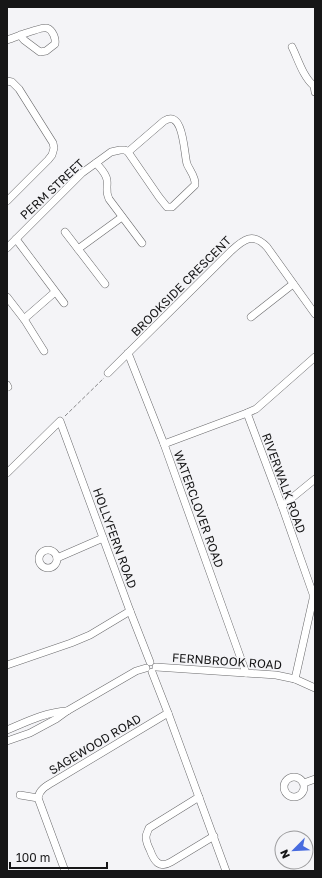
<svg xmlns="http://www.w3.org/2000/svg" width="322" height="878" font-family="'Golos Text',sans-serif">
	<rect width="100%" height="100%" fill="#f4f4f7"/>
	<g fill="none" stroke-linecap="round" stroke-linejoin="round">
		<g stroke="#6a6a6c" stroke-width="8">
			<g id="minor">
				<path d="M7,40C13,38 42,26 47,28C53,30 56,39 55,44L46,51L40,52L24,40L20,35"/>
				<path d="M292,47C298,59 303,77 314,86L315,92"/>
				<polyline points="7,81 12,82 19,89 53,143 54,148 52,155 48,160 7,201"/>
				<path d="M96,163C100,168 106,173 107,180C108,188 105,190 109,199L142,243"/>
				<polyline points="65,232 105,284"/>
				<polyline points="16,239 64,303"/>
				<path d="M7,248L82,173L111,152L120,150H125L128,152L159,197L167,207H172L195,185C196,177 190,171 187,164C184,155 184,108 164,121L128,152"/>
				<polyline points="78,249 122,217"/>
				<polyline points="7,297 24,319 44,351"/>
				<polyline points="251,317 293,284"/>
				<polyline points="24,319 55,292"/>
				<polyline points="128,353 164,444 246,673"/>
				<path d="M108,373L231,251C244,239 253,232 267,247L315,314"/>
				<polyline points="7,385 8,387"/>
				<polyline points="247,413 282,506 313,594 313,599 295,679"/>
				<polyline points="164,444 247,413 256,409 315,357"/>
				<polyline points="7,473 60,421 130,611 150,662"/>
				<polyline points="282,506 315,479"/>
				<circle cx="48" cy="559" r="9"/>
				<polyline points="57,558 103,538"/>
				<polyline points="7,665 71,643 90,635 130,611"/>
				<polyline points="156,667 276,675 295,679 315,688"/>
				<polyline points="152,672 168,713 226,871"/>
				<path d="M7,730C26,722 46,712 67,711"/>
				<polyline points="7,741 30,733 56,719 67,711 136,671 146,668"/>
				<circle cx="294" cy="787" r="10"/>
				<polyline points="304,783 315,779"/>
				<polyline points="20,795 38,798"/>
				<path d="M199,797L149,828C148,831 146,834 146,837C146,842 148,846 150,850C154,861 159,869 171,862L214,836"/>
				<path d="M65,871L38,798C39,790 46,786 53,782L168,713"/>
			</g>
		</g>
		<polyline stroke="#88888a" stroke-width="1" stroke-dasharray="4 2" stroke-linecap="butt" points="65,416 104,378"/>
		<use href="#minor" stroke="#fff" stroke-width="7"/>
	</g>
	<g text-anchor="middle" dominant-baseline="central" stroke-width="3" stroke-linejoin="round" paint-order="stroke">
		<g font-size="12" fill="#161617" stroke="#f4f4f7">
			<text transform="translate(52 189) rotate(-43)">PERM STREET</text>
			<text transform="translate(181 286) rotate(-45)">BROOKSIDE CRESCENT</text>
			<text transform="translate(284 483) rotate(70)">RIVERWALK ROAD</text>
			<text transform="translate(199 509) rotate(70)">WATERCLOVER ROAD</text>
			<text transform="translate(115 538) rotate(70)">HOLLYFERN ROAD</text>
			<text transform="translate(227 661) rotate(4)">FERNBROOK ROAD</text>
			<text transform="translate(95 744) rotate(-31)">SAGEWOOD ROAD</text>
		</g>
	</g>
	<rect width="322" height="878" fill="none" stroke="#161617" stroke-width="16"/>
	<g transform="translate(294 850) rotate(246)"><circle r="19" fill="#f4f4f7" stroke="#9b9b9d"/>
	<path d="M0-3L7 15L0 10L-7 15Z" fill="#486bdf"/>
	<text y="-6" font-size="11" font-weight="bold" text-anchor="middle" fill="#161617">N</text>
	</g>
	<path d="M10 862v6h97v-6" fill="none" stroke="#161617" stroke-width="2"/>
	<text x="16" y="862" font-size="12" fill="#161617" stroke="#f4f4f7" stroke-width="3" paint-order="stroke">100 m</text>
</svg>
